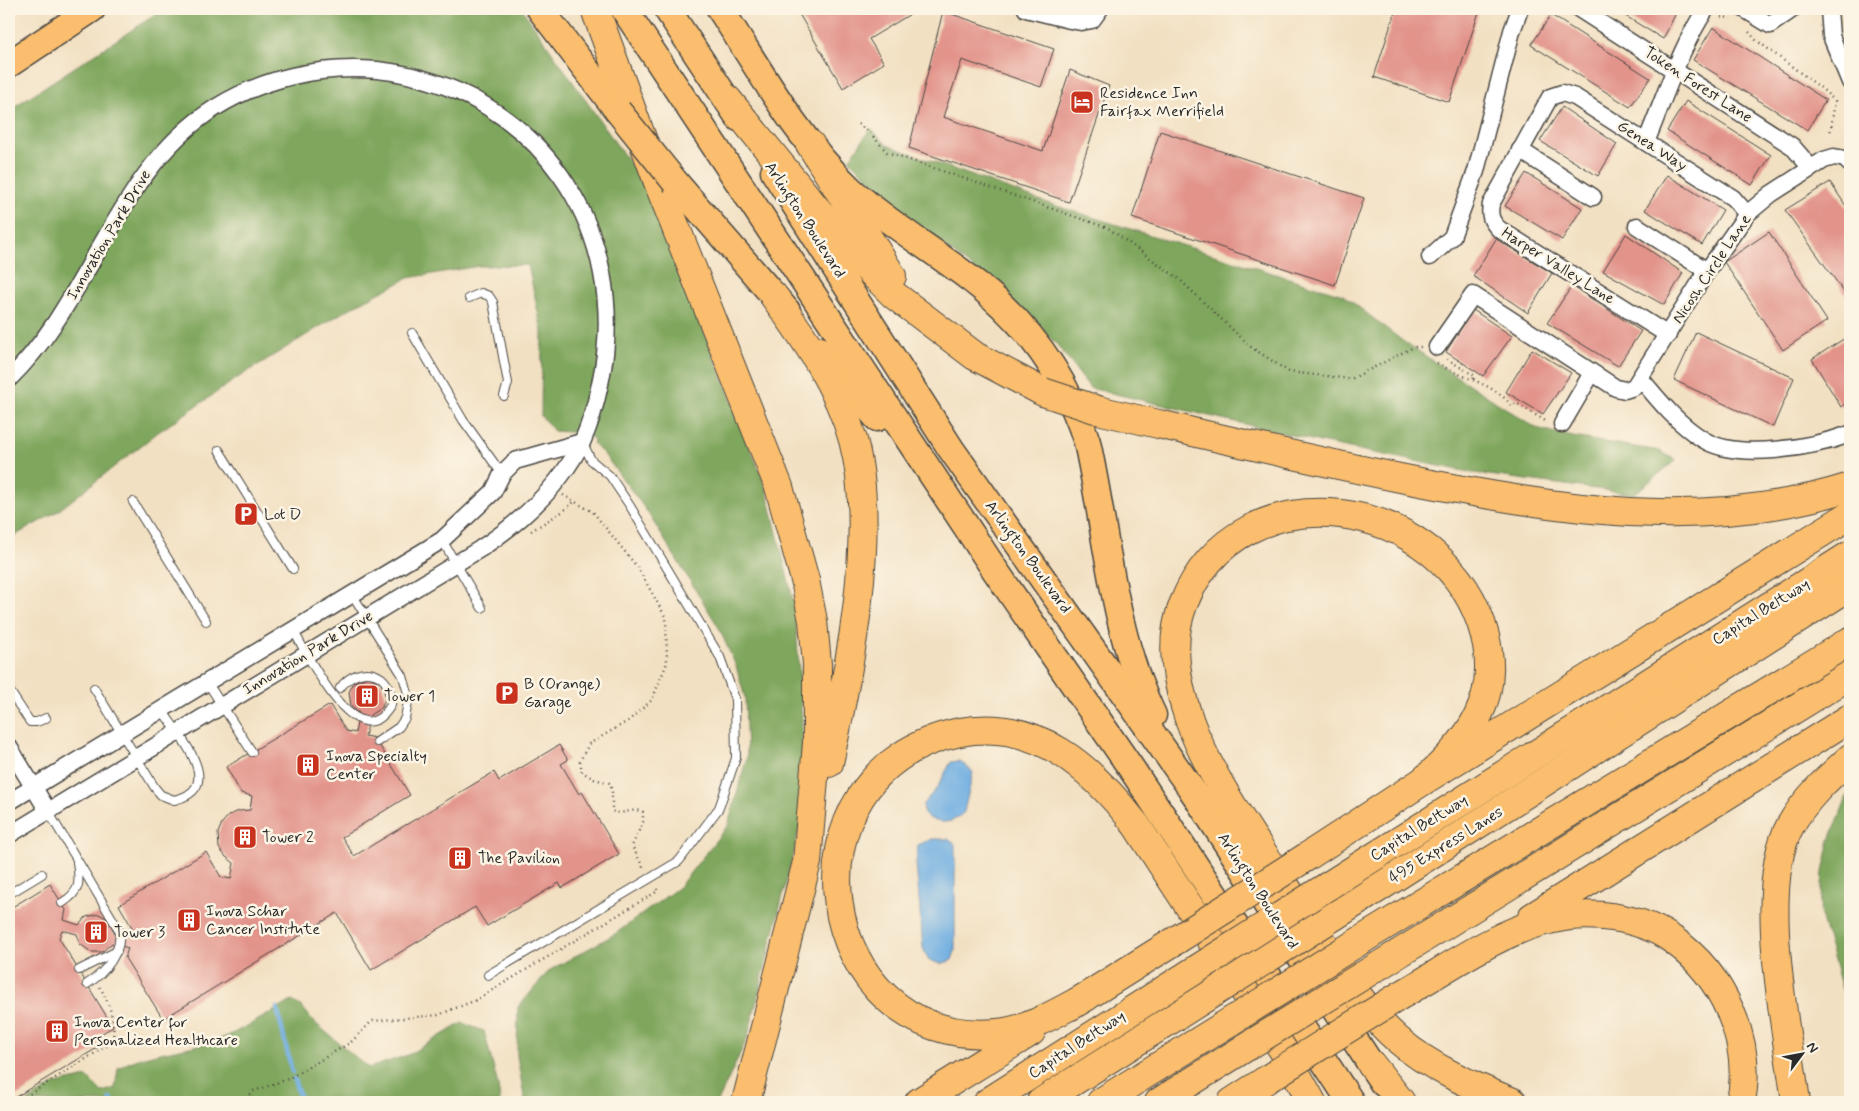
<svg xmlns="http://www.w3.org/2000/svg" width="1859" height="1111" font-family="Mynerve,sans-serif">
	<rect width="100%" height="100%" fill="#fcf5e5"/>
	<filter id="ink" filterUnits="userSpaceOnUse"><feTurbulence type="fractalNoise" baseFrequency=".02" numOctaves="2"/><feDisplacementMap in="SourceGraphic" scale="10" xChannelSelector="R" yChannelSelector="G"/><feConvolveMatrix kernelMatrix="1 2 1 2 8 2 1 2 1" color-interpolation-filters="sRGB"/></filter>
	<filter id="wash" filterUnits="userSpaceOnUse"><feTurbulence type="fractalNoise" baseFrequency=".0096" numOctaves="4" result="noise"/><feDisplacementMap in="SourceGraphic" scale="20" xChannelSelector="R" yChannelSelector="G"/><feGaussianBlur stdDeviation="1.12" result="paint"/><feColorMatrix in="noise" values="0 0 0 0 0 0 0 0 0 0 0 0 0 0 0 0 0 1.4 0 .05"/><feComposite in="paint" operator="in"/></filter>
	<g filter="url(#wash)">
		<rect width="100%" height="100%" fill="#f2e0c2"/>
		<g fill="#7ea65c" stroke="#546844">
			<polygon points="164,9 522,9 647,188 766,487 795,608 802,718 802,818 748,1036 718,1102 525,1102 517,1056 518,1007 550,970 615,934 679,887 728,825 747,757 745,698 736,666 718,626 646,510 603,453 594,445 593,438 581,433 554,431 541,416 542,331 528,265 479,266 408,278 345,311 242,375 157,433 58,511 9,539 9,110"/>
			<polygon points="871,128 887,145 1050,204 1343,295 1404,342 1536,428 1573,437 1660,451 1676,460 1634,494 1474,473 1325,443 1090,388 1058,346 1009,297 920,227 849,160"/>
			<polygon points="1850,789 1850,1017 1820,912 1823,872 1830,840"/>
			<path d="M292,1001L302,1007L315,1023L369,1068L408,1055L462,1023L484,1031L498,1085L500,1102H27L55,1084L87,1077L102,1092L115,1088L118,1068C147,1051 185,1051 217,1040C242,1031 267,1014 292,1001Z"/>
		</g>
		<g fill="#6eade1" stroke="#4c6c86">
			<path d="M960,761L973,772L964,812C953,825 936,825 924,814L923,804L937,788L951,762Z"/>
			<polygon points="932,839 948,839 955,844 955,951 952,960 941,964 929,960 923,948 916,863 918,845"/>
		</g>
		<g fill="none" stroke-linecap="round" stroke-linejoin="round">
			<g stroke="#6eade1" stroke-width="4.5">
				<polyline points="277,1008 292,1072"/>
				<polyline points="294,1079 301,1102"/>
				<polyline points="110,1099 114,1102"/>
			</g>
		</g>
		<g id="blocks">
			<g fill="#e2938a">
				<polygon points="796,9 916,9 917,10 869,39 884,63 843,88"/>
				<polygon points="1396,9 1480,9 1449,102 1374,77"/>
				<polygon points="1614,9 1678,9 1663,39"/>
				<polygon points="943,11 1054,49 1041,87 962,60 943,117 1043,151 1070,70 1109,86 1069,202 909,148"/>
				<polygon points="1551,15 1650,78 1630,107 1531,45"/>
				<polygon points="1713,27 1826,100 1807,130 1693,60"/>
				<polygon points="1686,101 1771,155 1752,185 1667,131"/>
				<polygon points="1562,107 1617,144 1598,176 1540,141"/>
				<polygon points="1160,131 1364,198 1335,285 1132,218"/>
				<polygon points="1526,173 1582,208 1562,240 1505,206"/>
				<polygon points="1667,175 1723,210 1702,245 1645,210"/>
				<polygon points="1830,182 1850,212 1849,299 1785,210"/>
				<polygon points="1769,232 1827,321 1783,350 1724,262"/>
				<polygon points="1626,234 1683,273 1664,305 1603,271"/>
				<polygon points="1496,239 1552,273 1528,313 1473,276"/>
				<polygon points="1572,286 1641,331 1618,366 1547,323"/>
				<polygon points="1473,310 1512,336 1483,376 1446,352"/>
				<polygon points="1696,332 1794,378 1773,427 1674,380"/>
				<polygon points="1850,335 1850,400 1841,407 1812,359"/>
				<polygon points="1532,349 1571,373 1543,414 1506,392"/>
				<polygon points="368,677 381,683 386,697 382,707 370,715 365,736 375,738 410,795 342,837 354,856 494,772 499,781 559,745 568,760 561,764 579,794 582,792 619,854 562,888 559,883 487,926 475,907 371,970 337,913 163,1019 125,958 128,948 112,943 102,952 91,952 80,944 77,934 62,930 59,938 113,1027 97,1036 102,1045 9,1101 9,909 50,884 66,910 64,920 79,925 86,917 99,914 108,919 115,934 130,938 133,929 119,905 206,852 221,877 231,879 234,863 226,857 219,848 218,833 222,823 229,815 239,811 250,810 252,796 241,793 226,767 330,705 346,731 355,733 359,713 351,706 349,692 354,682"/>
			</g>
		</g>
	</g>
	<g filter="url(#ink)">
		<use href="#blocks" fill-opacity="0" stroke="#494642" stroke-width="1"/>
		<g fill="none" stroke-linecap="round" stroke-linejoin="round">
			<g stroke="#494642" stroke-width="10">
				<g id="service">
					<polyline points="469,298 481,293 489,296 493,302 508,383 504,396"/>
					<polyline points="412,333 463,420 502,474"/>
					<polyline points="219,450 293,569"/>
					<polyline points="133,502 206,621"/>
					<polyline points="442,540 482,608"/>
					<polyline points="352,594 403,676 409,697 405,718 399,727 377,742"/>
					<path d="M293,630C308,655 358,762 391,705C394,671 359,662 340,688"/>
					<polyline points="207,682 252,752"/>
					<path d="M94,688L155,788L161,795L174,800C228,788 178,735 162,710"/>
					<polyline points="9,690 30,722 37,722 46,718"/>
					<path d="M48,811L119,930C123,951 105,973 87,984"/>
					<polyline points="9,894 42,874"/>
					<path d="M62,903C81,891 80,883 77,862"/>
					<polyline points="79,970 117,951"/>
					<polyline points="488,975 679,861 719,808 736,758 735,699 720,657 630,506 610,476 591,460 583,443"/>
				</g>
			</g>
			<g stroke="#494642" stroke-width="19">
				<g id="minor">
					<polyline points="1026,9 1070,20 1081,22 1092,20 1100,9"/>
					<polyline points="1579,9 1792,146 1811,168"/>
					<polyline points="1744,9 1770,25 1793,9"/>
					<polyline points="1829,9 1831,36 1850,82"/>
					<path d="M1646,142C1665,97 1679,50 1706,9"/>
					<polyline points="1520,150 1593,197"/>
					<polyline points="1637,226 1707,271"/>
					<polyline points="1430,257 1452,237 1476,171 1512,31 1520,9"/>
					<path d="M1668,335L1499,229C1491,221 1489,216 1491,204L1550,97L1562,93L1575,97L1733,198L1747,214"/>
					<polyline points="1437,347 1473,295 1616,388 1625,390 1634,387 1707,271 1747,214 1771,194 1824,160 1834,157 1845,159 1850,164"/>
					<path d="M9,379C92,299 115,171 215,108C263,78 321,65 377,70C536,87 634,230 600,384C596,403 591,422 583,440C561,486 522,521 480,549L9,835"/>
					<path d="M1641,379C1660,402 1678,424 1704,440C1739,461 1814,447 1850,434"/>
					<polyline points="1562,424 1592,373"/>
					<polyline points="9,747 48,811"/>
					<polyline points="9,802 442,540 493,492 502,474 515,461 582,442"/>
				</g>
			</g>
			<g stroke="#494642" stroke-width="29">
				<g id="primary">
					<polyline points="540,9 618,111"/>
					<polyline points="624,9 995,570 1131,768 1351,1102"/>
					<polyline points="667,9 739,118"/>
					<path d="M720,9C760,70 797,139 851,190C885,221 927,246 964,274C1023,317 1065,373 1087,442C1107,532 1112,631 1153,715"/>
					<polyline points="9,64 92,9"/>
					<polyline points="774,172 951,449 1190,787 1383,1083"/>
					<polyline points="676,183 787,311"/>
					<polyline points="820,350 877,418"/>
				</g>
			</g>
			<g stroke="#494642" stroke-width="30">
				<g id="motorway">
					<polyline points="595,9 659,185 779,487 805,580 813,621 817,664 817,743 807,862 746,1102"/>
					<polyline points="728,100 855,256 894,295 975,356 1043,392"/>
					<polyline points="810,144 892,276"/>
					<path d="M773,295C806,340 838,386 853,440C878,532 849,671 829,763"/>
					<path d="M1098,410C1202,434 1305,459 1410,480C1558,509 1702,534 1850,487"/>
					<path d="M1423,781C1469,741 1501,700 1485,636C1449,494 1238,463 1183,605C1168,643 1177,685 1190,722C1214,787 1266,856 1304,914C1333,956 1358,1005 1397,1039C1430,1068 1473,1086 1513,1102"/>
					<polyline points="1308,856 1423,781 1850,515"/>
					<polyline points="1328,886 1850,555"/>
					<polyline points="1344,910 1850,586"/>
					<polyline points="1532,917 1850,718"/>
					<polyline points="1363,939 1850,641"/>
					<polyline points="1380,965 1850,675"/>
					<path d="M1401,995C1447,969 1497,932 1549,920C1588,910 1640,916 1673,940C1723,975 1753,1041 1741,1102"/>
					<path d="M1086,997C1058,1012 1029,1030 997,1033C813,1049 771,771 960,732C1036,717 1093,769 1136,825L1283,1050L1312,1102"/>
					<polyline points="1071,1006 1178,939"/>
					<polyline points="1371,1064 1401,1102"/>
					<polyline points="919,1102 1031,1032"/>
					<polyline points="988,1102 1197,969"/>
					<polyline points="1041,1102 1213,993"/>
					<polyline points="1101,1102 1231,1021"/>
					<polyline points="1159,1102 1248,1046"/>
					<polyline points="1232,1102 1269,1078"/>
					<path d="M1796,1102C1787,1031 1756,888 1790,826C1805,799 1828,778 1850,758"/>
				</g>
			</g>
			<g stroke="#494642" stroke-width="2.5" stroke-dasharray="1 4" stroke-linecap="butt">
				<polyline points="1721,17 1731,18"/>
				<polyline points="1749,32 1756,40 1821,88 1835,101 1830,134"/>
				<polyline points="858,124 869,132 887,152 1108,228 1178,278 1251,347 1289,372 1351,379 1414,347 1422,347"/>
				<polyline points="1447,359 1475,376 1472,381"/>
				<path d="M1437,363C1462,379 1493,382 1512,406L1516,403L1547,422"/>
				<path d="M563,495L593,512L638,568L666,618L667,663L652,700L628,721L589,744L580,761L582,772L594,779L609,783L612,789V811C623,816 633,807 643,812V822L632,846L644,869"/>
				<polyline points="531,531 562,512 574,502"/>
				<path d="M17,1102L113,1042C115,1020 110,1005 100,987"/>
				<polyline points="243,1102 254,1091 288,1079 350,1043 372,1021 438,1015 474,1001 658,891 656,888"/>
			</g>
			<use href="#service" stroke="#fff" stroke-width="8"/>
			<use href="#minor" stroke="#fff" stroke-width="16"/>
			<use href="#primary" stroke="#fabe6e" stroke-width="26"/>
			<use href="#motorway" stroke="#fabe6e" stroke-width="28"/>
			<g stroke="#494642" stroke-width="29" stroke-linecap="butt">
				<polyline id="primary-bridge" points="618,111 676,183"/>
			</g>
			<g stroke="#494642" stroke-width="30" stroke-linecap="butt">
				<g id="motorway-bridge">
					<polyline points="1043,392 1098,410"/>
					<polyline points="1178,939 1308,856"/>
					<polyline points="1197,969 1328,886"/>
					<polyline points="1213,993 1344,910"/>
					<polyline points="1231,1021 1363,939"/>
					<polyline points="1248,1046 1380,965"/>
					<polyline points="1269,1078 1401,995"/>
				</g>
			</g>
			<use href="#primary-bridge" stroke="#fabe6e" stroke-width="26"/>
			<use href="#motorway-bridge" stroke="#fabe6e" stroke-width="28"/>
		</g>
	</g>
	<defs>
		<g id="hotel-square" transform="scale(1.25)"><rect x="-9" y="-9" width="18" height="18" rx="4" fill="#c8321e" stroke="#fcf5e5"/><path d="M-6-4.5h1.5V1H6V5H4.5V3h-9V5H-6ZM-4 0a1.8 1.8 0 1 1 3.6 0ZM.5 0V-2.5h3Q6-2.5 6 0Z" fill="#fff"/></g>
		<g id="parking-square" transform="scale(1.25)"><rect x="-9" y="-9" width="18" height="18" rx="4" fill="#c8321e" stroke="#fcf5e5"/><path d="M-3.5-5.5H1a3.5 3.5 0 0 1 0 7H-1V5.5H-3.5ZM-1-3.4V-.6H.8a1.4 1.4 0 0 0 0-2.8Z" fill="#fff"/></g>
		<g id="building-square" transform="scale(1.25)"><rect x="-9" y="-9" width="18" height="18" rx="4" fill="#c8321e" stroke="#fcf5e5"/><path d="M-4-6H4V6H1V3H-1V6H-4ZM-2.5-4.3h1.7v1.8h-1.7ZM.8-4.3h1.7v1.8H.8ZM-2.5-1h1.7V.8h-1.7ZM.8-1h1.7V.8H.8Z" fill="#fff"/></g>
	</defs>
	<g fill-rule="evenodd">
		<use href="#hotel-square" x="1082" y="102"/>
		<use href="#parking-square" x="246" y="514"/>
		<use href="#parking-square" x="507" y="693"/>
		<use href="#building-square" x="367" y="696"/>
		<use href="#building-square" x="308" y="765"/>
		<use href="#building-square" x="245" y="837"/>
		<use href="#building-square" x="460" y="858"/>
		<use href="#building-square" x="189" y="920"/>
		<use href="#building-square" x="96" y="932"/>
		<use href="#building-square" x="57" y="1031"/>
	</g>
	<g text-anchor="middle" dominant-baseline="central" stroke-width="5" stroke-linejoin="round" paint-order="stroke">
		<g font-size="16" fill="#2b2b2b" stroke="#fcf5e5">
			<text transform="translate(1698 85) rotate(33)">Token Forest Lane</text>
			<text transform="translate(1652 146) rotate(33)">Genea Way</text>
			<text transform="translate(805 220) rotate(57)">Arlington Boulevard</text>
			<text transform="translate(109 235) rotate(-59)">Innovation Park Drive</text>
			<text transform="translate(1558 266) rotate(32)">Harper Valley Lane</text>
			<text transform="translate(1712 269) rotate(-56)">Nicosh Circle Lane</text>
			<text transform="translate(1028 557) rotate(54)">Arlington Boulevard</text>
			<text transform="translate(1761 612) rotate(-32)">Capital Beltway</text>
			<text transform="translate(308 653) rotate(-31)">Innovation Park Drive</text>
			<text transform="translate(1419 828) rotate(-32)">Capital Beltway</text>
			<text transform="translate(1446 845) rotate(-32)">495 Express Lanes</text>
			<text transform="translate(1258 891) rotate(57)">Arlington Boulevard</text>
			<text transform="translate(1077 1045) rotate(-33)">Capital Beltway</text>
		</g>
		<g font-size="16" fill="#2b2b2b" stroke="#fcf5e5" text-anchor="start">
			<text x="1100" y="93">Residence Inn<tspan x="1100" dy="18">Fairfax Merrifield</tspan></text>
			<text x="264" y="514">Lot D</text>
			<text x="524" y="684">B (Orange)<tspan x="524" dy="18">Garage</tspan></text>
			<text x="384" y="696">Tower 1</text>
			<text x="326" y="756">Inova Specialty<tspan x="326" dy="18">Center</tspan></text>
			<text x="262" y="837">Tower 2</text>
			<text x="478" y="858">The Pavilion</text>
			<text x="206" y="911">Inova Schar<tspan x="206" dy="18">Cancer Institute</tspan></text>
			<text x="114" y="932">Tower 3</text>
			<text x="74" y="1022">Inova Center for<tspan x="74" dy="18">Personalized Healthcare</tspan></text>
		</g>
	</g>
	<rect width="1859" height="1111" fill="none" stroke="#fcf5e5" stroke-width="30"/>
	<g transform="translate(1802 1054) rotate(58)" stroke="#fcf5e5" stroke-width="4" paint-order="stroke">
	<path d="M0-4L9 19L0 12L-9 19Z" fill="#2b2b2b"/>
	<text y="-8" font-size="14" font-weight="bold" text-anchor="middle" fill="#2b2b2b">N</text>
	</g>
</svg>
